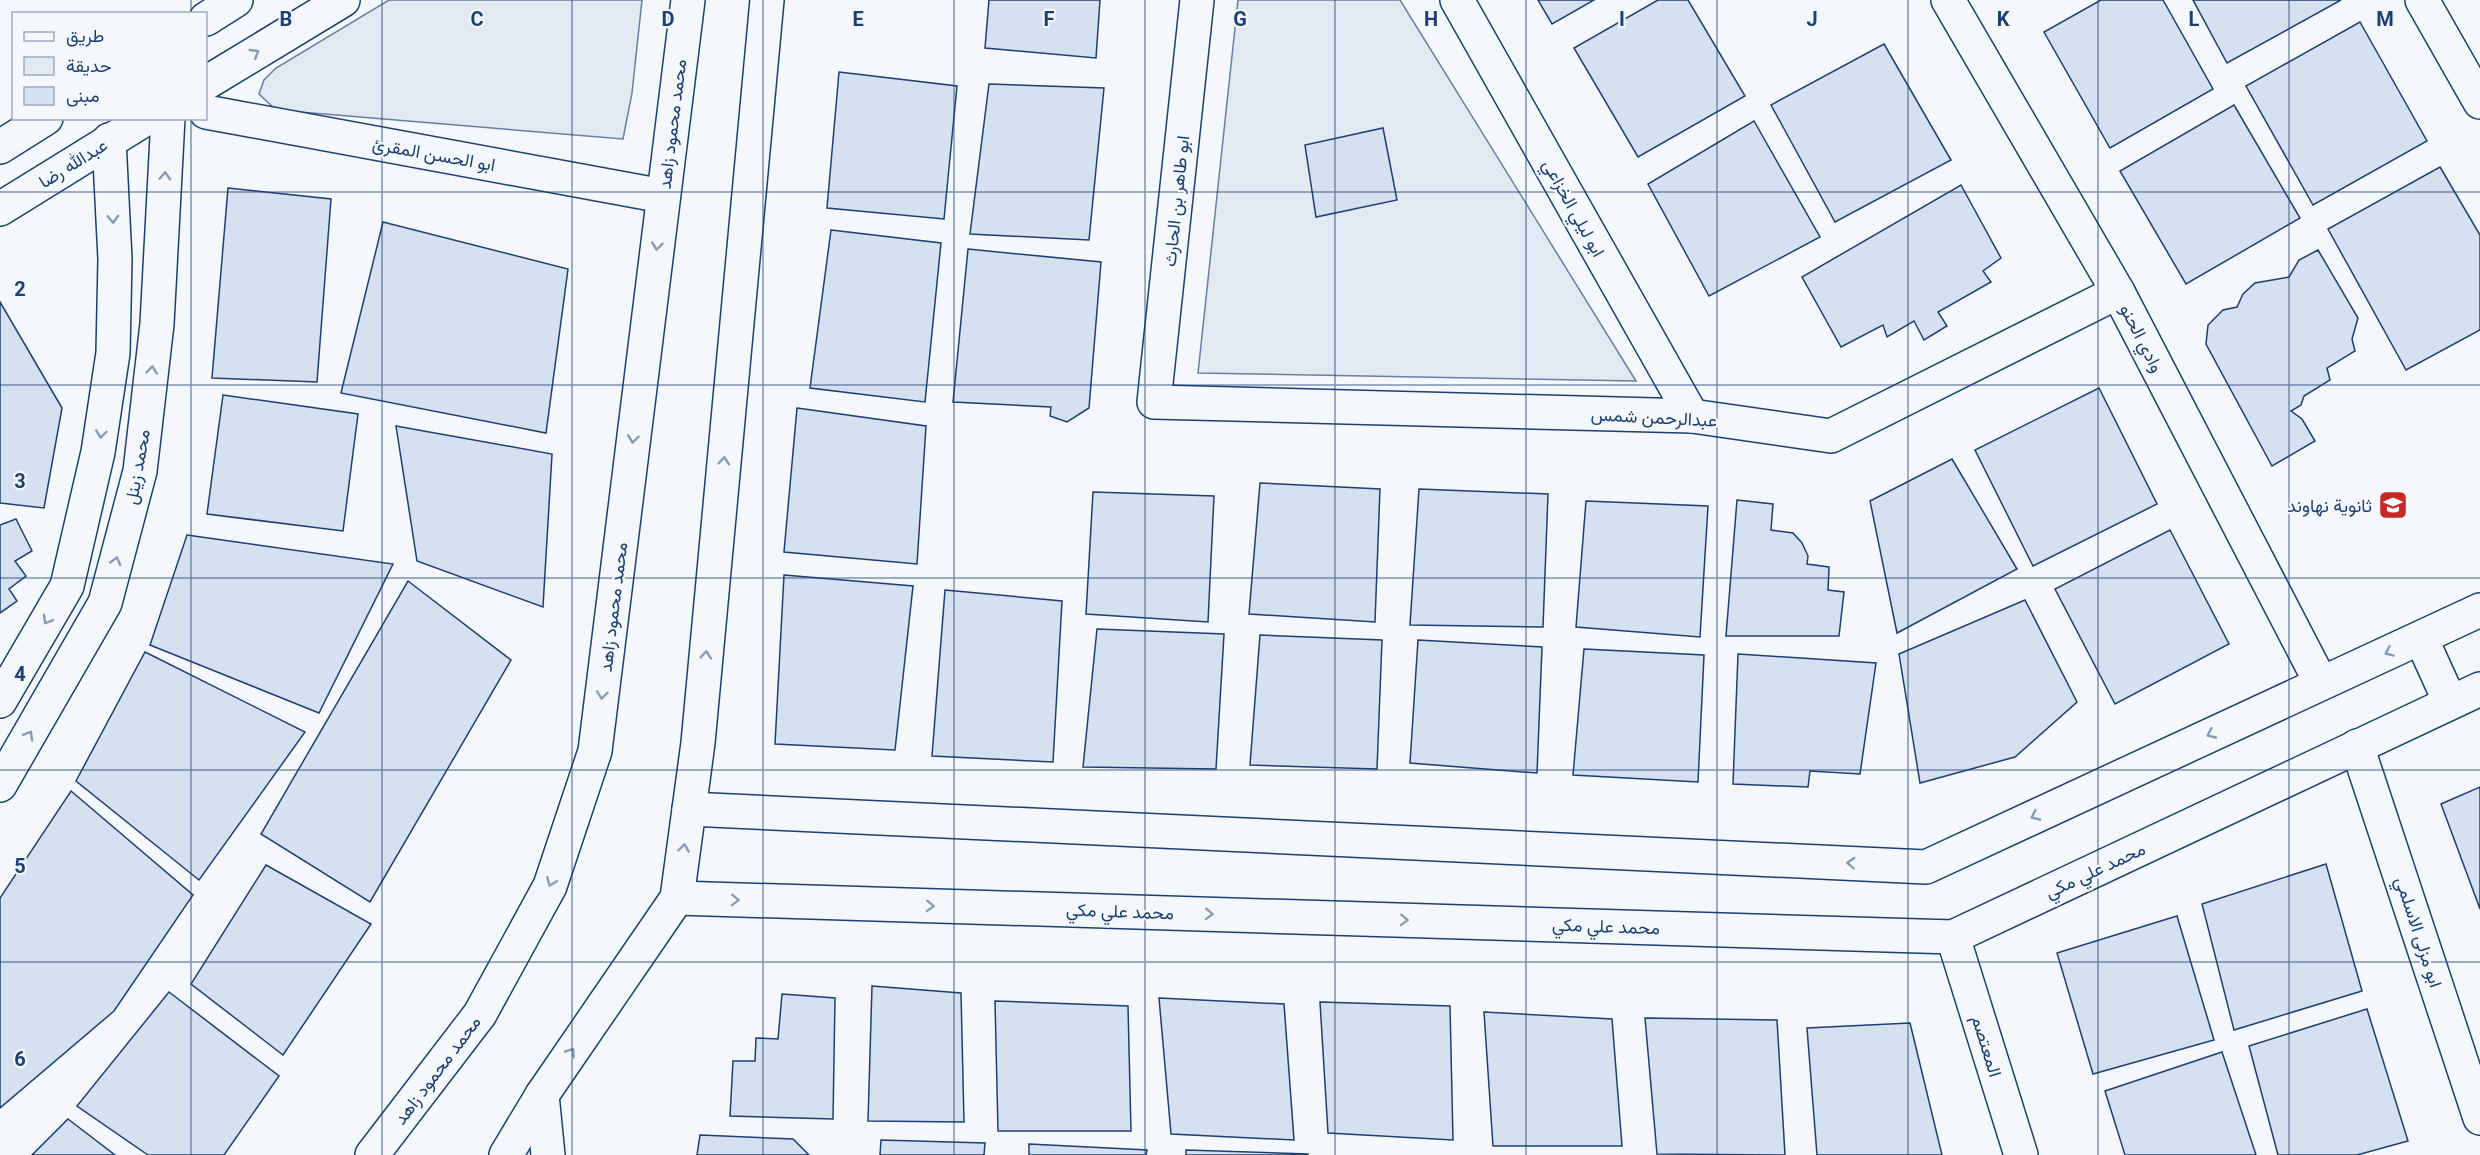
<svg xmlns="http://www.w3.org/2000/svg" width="2480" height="1155" font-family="Roboto,Vazirmatn,sans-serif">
	<rect width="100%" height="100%" fill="#f4f7fb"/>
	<g fill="#e3e9f0" stroke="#687fa3" stroke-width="1.5">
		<polygon points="389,0 642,0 632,93 623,139 276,110 259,94 264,80 276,68"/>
		<polygon points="1238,0 1400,0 1636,381 1198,373"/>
	</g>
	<g fill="#d5e0f0" stroke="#1d3f73" stroke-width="1.5">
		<polygon points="989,0 1100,0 1096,58 985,48"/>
		<polygon points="1538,0 1594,0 1552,24"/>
		<polygon points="1658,0 1688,0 1745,96 1638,157 1574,48"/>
		<polygon points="2101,0 2163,0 2213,89 2110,148 2044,32"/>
		<polygon points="2193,0 2341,0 2227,63"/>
		<polygon points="2360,22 2427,141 2313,205 2246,86"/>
		<polygon points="1884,44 1951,160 1835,222 1771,105"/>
		<polygon points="839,72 957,86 944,219 827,208"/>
		<polygon points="989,84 1104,88 1089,240 970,234"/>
		<polygon points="2234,105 2300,218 2186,284 2120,171"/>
		<polygon points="1754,121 1820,237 1709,296 1648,184"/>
		<polygon points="1383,128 1397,200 1316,217 1305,145"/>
		<polygon points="2440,167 2480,235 2480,330 2406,370 2328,229"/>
		<polygon points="1961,185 2001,258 1983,271 1991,282 1938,312 1947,326 1924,340 1914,321 1887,337 1883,325 1841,347 1802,277"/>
		<polygon points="228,188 331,199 317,382 212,378"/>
		<polygon points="383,222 568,269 546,433 341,393"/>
		<polygon points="831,230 941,243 925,402 810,388"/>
		<polygon points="968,249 1101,262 1089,408 1067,422 1050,416 1051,407 953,402"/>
		<polygon points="2318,250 2358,318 2352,339 2355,351 2327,368 2330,380 2304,396 2301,405 2291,411 2302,419 2315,441 2272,466 2206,344 2208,325 2223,310 2237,307 2243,294 2255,283 2289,277 2299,260"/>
		<polygon points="0,302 62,408 44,508 0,503"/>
		<polygon points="2099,388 2157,504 2033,566 1975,450"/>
		<polygon points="223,395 358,414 343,531 207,514"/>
		<polygon points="797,408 926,426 917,564 784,552"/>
		<polygon points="396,426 552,454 543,607 417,561"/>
		<polygon points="1952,459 2017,569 1897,633 1870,501"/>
		<polygon points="1260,483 1380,489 1375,622 1249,614"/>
		<polygon points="1419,489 1548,494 1543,627 1410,625"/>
		<polygon points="1093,492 1214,496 1208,622 1086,614"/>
		<polygon points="1737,500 1773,504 1771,530 1793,533 1802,543 1808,556 1807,564 1829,567 1828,590 1844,592 1839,636 1726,636"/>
		<polygon points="1586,501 1708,506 1700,637 1576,627"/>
		<polygon points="16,519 32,551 15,561 26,576 9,589 17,601 0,613 0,525"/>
		<polygon points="2170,530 2229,644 2115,704 2055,589"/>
		<polygon points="187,535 393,564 319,713 150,645"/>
		<polygon points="784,575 913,586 895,750 775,744"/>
		<polygon points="408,581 511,660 370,902 261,834"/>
		<polygon points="945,590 1062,601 1053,762 932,756"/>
		<polygon points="2025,600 2077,702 2015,757 1920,783 1899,654"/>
		<polygon points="1097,629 1224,634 1216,769 1083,767"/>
		<polygon points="1260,635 1382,640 1377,769 1250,765"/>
		<polygon points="1418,640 1542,647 1537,773 1410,763"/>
		<polygon points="1584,649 1704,655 1698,782 1573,775"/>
		<polygon points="145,652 305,732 199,880 76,781"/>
		<polygon points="1738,654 1876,663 1860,774 1810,771 1808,787 1733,784"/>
		<polygon points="2480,787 2480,909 2441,804"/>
		<polygon points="71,791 193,895 114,1011 0,1108 0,898"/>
		<polygon points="2326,864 2362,991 2234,1030 2202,904"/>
		<polygon points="266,865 371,924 283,1055 191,984"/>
		<polygon points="2177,916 2214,1040 2093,1074 2057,953"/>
		<polygon points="872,986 961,993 964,1122 868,1121"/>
		<polygon points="169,992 279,1076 224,1155 148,1155 77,1106"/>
		<polygon points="782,994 835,998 833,1119 730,1116 733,1061 755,1061 756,1038 778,1039"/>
		<polygon points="1159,998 1284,1004 1294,1140 1171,1134"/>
		<polygon points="995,1001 1128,1006 1131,1131 998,1131"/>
		<polygon points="1320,1002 1450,1006 1453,1140 1328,1133"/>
		<polygon points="2367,1009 2408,1141 2357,1155 2278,1155 2249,1046"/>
		<polygon points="1484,1012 1612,1019 1622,1146 1493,1146"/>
		<polygon points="1645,1018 1777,1020 1785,1155 1657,1154"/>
		<polygon points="1910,1023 1942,1155 1817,1155 1807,1028"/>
		<polygon points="2222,1052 2256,1155 2125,1155 2105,1091"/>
		<polygon points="68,1119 115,1155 32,1155"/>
		<polygon points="700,1135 793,1139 809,1155 697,1155"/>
		<polygon points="881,1140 985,1143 984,1155 880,1155"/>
		<polygon points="1029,1144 1147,1150 1146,1155 1029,1155"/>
		<polygon points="1186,1150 1308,1154 1308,1155 1186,1155"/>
	</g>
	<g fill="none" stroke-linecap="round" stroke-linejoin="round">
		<g stroke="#1d3f73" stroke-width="36">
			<g id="minor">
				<polyline points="1197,0 1154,402 1692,416 1831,436 2118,292"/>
				<polyline points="1457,0 1692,416"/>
				<polyline points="1948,0 2118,292 2321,683"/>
				<polyline points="2422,0 2480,102"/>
				<polyline points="206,112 663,196"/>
				<polyline points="0,701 67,586 98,452 113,353 115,259 109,140"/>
				<polyline points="2357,746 2480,1118"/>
				<polyline points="0,785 105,603 140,471 157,324 168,118"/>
				<polyline points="1953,937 2021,1155"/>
				<polyline points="542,1095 548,1155"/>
			</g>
		</g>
		<g stroke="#1d3f73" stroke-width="36">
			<g id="tertiary">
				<polyline points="206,19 236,0"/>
				<polyline points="206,83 343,0"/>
				<polyline points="0,147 46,118"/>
				<polyline points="0,209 147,118"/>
				<polyline points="2421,638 2450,702"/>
				<polyline points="689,809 1926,867 2480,610"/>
				<polyline points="677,898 1953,937 2480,689"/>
				<polyline points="372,1155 480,1014 550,886 595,751 688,0"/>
				<polyline points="506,1155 542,1095 677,898 698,743 767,0"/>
			</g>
		</g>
		<use href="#minor" stroke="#f4f7fb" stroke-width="33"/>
		<use href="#tertiary" stroke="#f4f7fb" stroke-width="33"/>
	</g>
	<defs><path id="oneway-chevron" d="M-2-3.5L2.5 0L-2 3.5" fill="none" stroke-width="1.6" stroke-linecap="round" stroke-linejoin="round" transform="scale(1.5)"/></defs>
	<g stroke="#889bb7">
		<use href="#oneway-chevron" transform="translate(255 53) rotate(-31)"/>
		<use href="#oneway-chevron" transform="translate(165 176) rotate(-87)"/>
		<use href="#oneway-chevron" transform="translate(113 219) rotate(87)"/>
		<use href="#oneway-chevron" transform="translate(657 246) rotate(97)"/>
		<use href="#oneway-chevron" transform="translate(152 370) rotate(-84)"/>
		<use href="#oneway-chevron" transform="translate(101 434) rotate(98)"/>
		<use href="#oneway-chevron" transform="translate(633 439) rotate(97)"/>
		<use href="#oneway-chevron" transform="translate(724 461) rotate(-85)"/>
		<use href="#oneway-chevron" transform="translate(116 561) rotate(-75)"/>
		<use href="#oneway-chevron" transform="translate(47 620) rotate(120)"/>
		<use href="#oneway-chevron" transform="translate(2389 652) rotate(156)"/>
		<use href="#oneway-chevron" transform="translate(706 655) rotate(-85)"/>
		<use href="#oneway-chevron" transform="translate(602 695) rotate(97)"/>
		<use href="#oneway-chevron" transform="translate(2211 734) rotate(155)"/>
		<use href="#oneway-chevron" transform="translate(29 735) rotate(-60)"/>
		<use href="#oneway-chevron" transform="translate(2035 816) rotate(155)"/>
		<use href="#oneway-chevron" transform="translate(684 848) rotate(-82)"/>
		<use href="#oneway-chevron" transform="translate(1851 863) rotate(-177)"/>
		<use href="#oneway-chevron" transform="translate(551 882) rotate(112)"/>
		<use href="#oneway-chevron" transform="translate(735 900) rotate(2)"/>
		<use href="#oneway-chevron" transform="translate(930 906) rotate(2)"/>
		<use href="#oneway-chevron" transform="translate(1209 914) rotate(2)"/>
		<use href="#oneway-chevron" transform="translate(1404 920) rotate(2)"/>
		<use href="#oneway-chevron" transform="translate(571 1052) rotate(-56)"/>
	</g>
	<path fill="none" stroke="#1d3f73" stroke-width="1.5" stroke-opacity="0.55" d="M191,0V14M382,0V1155M572,0V1155M763,0V1155M954,0V1155M1145,0V1155M1335,0V1155M1526,0V1155M1717,0V1155M1908,0V1155M2098,0V1155M2289,0V1155M191,118V1155M0,192H2480M0,385H2480M0,578H2480M0,770H2480M0,962H2480"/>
	<defs>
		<g id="school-square" transform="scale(1.5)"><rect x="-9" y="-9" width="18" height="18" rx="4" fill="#c62828" stroke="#f4f7fb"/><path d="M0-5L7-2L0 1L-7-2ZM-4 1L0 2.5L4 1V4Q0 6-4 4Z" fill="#fff"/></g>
	</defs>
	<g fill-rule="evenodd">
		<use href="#school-square" x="2393" y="505"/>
	</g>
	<g text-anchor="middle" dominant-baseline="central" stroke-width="4.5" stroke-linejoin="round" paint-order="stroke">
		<g font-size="18" fill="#1d3f73" stroke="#f4f7fb">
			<text transform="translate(672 124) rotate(-83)">محمد محمود زاهد</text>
			<text transform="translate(434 154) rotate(10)">ابو الحسن المقرئ</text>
			<text transform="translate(73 163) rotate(-32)">عبدالله رضا</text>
			<text transform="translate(1176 201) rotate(-84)">ابو طاهر بن الحارث</text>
			<text transform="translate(1574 208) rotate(61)">ابو ليلي الخزاعي</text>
			<text transform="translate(2142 338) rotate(63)">وادي الحنو</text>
			<text transform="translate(1654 417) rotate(3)">عبدالرحمن شمس</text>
			<text transform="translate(137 467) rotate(-80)">محمد زينل</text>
			<text transform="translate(613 607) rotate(-83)">محمد محمود زاهد</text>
			<text transform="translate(2095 870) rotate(-25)">محمد علي مكي</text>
			<text transform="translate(1120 911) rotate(2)">محمد علي مكي</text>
			<text transform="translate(1606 926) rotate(2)">محمد علي مكي</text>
			<text transform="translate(2419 932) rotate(72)">ابو مزلى الاسلمي</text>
			<text transform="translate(1987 1046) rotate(73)">المعتصم</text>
			<text transform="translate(437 1070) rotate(-53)">محمد محمود زاهد</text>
		</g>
		<g font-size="18" fill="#1d3f73" stroke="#f4f7fb" text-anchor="end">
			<text x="2372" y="505">ثانوية نهاوند</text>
		</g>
	</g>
	<g font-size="20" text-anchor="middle" font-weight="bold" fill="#1d3f73" stroke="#f4f7fb" stroke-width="4.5" stroke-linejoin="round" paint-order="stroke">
		<text x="286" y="26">B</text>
		<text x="477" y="26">C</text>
		<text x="668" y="26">D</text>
		<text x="858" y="26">E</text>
		<text x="1049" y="26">F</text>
		<text x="1240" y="26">G</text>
		<text x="1431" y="26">H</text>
		<text x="1622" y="26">I</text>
		<text x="1812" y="26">J</text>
		<text x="2003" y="26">K</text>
		<text x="2194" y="26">L</text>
		<text x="2385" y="26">M</text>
		<text x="20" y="296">2</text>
		<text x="20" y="488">3</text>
		<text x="20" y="681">4</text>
		<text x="20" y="873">5</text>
		<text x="20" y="1066">6</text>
	</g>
	<rect x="12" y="12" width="195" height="108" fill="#f4f7fb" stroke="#9eadc5" stroke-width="1.5"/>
	<rect x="24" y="32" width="30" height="9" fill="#f4f7fb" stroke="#9eadc5" stroke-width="1.5"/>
	<text x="66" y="42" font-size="18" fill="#1d3f73">طريق</text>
	<rect x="24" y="57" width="30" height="18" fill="#e3e9f0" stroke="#9eadc5" stroke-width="1.5"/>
	<text x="66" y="72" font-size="18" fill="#1d3f73">حديقة</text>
	<rect x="24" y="87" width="30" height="18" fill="#d5e0f0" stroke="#9eadc5" stroke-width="1.5"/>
	<text x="66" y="102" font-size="18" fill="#1d3f73">مبنى</text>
</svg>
